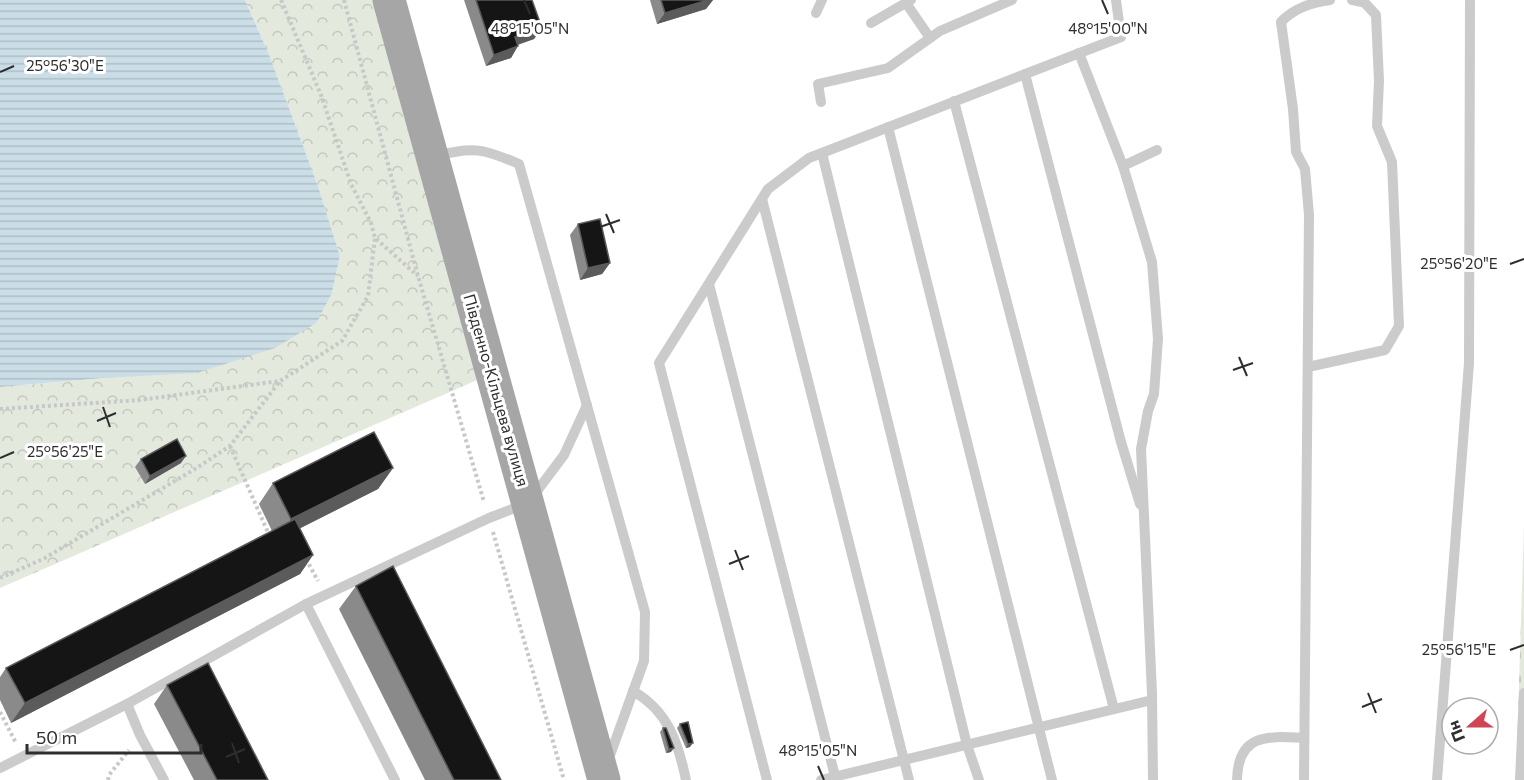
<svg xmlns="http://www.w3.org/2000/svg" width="1524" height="780" font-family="Commissioner,sans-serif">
	<defs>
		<pattern id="forest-crowns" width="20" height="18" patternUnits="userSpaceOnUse" patternTransform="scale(1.5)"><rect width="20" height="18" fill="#e4e9dd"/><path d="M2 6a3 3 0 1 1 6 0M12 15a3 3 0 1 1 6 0" fill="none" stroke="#c4c8be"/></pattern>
		<pattern id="cemetery-stones" width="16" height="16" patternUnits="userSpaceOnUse" patternTransform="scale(1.5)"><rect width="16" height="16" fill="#e4e9dd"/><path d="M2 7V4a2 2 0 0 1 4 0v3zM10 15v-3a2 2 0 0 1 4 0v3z" fill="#c4c8be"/></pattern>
		<pattern id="water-rules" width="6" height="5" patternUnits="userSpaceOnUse" patternTransform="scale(1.5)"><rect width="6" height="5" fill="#cbdee7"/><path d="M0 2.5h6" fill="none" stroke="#afbfc6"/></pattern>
	</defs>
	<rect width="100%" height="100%" fill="#fff"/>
	<polygon fill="url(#forest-crowns)" points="245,0 388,0 491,374 0,588 0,387 104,378 332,293 340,256 318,186 270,57"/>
	<polygon fill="url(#cemetery-stones)" points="1524,524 1524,780 1516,780"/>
	<polygon fill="url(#water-rules)" points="0,0 245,0 270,57 318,186 340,256 332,293 316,323 275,348 197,373 104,378 0,387"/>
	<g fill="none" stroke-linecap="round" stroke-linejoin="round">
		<g stroke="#c8c8c8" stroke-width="4" stroke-dasharray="3 3" stroke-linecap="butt">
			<polyline points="281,0 321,95 351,184 371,223 375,238 418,276"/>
			<polyline points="344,0 418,276 484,502"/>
			<polyline points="0,409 140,400 279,381"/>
			<polyline points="230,446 270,537"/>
			<polyline points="493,532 564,780"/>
			<polyline points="306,559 318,581"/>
			<polyline points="0,578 43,559 195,469 230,446 280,381 342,341 368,296 375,238"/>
			<polyline points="0,712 16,743"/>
			<polyline points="108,780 109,775 129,750"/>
		</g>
		<g stroke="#cbcbcb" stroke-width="10">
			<polyline points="906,3 930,38"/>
			<polyline points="816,13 822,0"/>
			<polyline points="871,23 911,0"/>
			<polyline points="1079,53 1123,166 1152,262 1158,339 1154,394 1148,411 1141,449 1152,693 1153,780"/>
			<polyline points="1025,74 1121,442 1140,504"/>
			<polyline points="954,101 1114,709"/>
			<polyline points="821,102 818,84 888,68 940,31 1012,0"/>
			<polyline points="888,127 1052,780"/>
			<polyline points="822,153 967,745 979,780"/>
			<path d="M436,156C474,146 484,149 519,164L645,612L644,661L608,761"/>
			<polyline points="1123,166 1157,150"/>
			<polyline points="762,199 909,780"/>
			<polyline points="709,284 836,780"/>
			<polyline points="1308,367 1385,350 1399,326 1392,162 1377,126 1379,81 1376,15 1365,3 1352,0"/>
			<polyline points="306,604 395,780"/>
			<path d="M633,691C668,711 678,742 686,780"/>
			<polyline points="127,704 140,735 164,780"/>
			<polyline points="0,768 127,704 306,604 489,518 528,503 564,455 587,405"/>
			<polyline points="767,780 659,363 768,189 809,158 1121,37 1116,0"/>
			<polyline points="821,780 1152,700"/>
			<path d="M1237,780C1238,733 1268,736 1304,738"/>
			<path d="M1304,780L1309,215L1305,169L1296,152L1293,109L1281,22C1294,8 1311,3 1330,0"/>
			<polyline points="1437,780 1469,363 1470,0"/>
			<polyline points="1520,780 1524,693"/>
		</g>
		<polyline stroke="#a6a6a6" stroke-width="33" points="389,0 604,780"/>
	</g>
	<g fill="#8a8a8a">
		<polygon points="464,0 532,0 542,28 534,39 518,45 511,58 486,66"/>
		<polygon points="650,0 713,0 706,9 657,24"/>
		<polygon points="578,224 610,263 602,274 580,280 570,235"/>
		<polygon points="141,459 181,463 145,484 135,467"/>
		<polygon points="393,468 378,489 300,528 313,555 300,574 11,723 0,700 0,677 6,668 272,531 259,504 273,483"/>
		<polygon points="356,586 501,780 425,780 339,609"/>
		<polygon points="167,685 268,780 194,780 154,704"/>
		<polygon points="680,724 690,747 686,748 677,728"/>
		<polygon points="663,728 671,752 666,753 660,732"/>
	</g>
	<g fill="#5b5b5b">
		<polygon points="708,0 713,0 706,9 657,24 665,13"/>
		<polygon points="542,28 534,39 507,48 515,37"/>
		<polygon points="518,46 511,58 486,66 494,55"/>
		<polygon points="610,263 602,274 580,280 588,268"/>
		<polygon points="186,456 181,463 145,484 150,476"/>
		<polygon points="393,468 378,489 277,540 291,519"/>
		<polygon points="313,555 300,574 11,723 25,703"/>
		<polygon points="693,743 690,747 686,748 688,744"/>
		<polygon points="674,748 671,752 666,753 669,749"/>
	</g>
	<g fill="#151515" stroke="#5b5b5b" stroke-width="1.5">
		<polygon points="476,0 532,0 542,28 515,37 518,46 494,55"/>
		<polygon points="661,0 708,0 665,13"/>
		<polygon points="600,219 610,263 588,268 578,224"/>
		<polygon points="374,432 393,468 291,519 273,483"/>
		<polygon points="177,439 186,456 150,476 141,459"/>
		<polygon points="295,519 313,555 25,703 6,668"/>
		<polygon points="393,566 501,780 454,780 356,586"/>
		<polygon points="208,663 268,780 217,780 167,685"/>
		<polygon points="688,722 693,743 688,744 680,724"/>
		<polygon points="663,728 666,728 674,748 669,749"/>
	</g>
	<path fill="none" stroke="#2e2e2e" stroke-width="2" d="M524,0L530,14M1102,0L1108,14M0,72L14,66M606,214L614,233M600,227L620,220M1510,264L1524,259M1239,357L1247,376M1233,370L1253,363M103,407L110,427M97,421L116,413M0,458L14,452M735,550L743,570M729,564L749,556M1510,650L1524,645M1368,693L1376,713M1362,707L1382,699M232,743L239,763M226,757L245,749M818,766L824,780"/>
	<g text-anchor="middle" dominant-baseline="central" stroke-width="6" stroke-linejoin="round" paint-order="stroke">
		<g font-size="16" fill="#2e2e2e" stroke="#fff">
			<text transform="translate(497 390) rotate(74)">Південно-Кільцева вулиця</text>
		</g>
	</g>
	<g font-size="15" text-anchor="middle" fill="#2e2e2e" stroke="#fff" stroke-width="6" stroke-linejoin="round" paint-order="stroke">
		<text x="530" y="34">48°15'05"N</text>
		<text x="1108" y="34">48°15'00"N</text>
		<text x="65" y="71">25°56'30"E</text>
		<text x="1459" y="269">25°56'20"E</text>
		<text x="65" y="457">25°56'25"E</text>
		<text x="1459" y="655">25°56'15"E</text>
		<text x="818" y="756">48°15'05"N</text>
	</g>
	<g transform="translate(1470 726) rotate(249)"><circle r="28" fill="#ffffff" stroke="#ababab" stroke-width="1.5"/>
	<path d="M0-4.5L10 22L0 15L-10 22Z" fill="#d04454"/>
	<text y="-9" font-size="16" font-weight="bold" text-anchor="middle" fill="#2e2e2e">Пн</text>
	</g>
	<path d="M27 744v9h174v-9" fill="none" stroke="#2e2e2e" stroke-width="3"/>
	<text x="36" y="744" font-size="18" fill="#2e2e2e" stroke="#ffffff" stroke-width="4.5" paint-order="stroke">50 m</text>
</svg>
